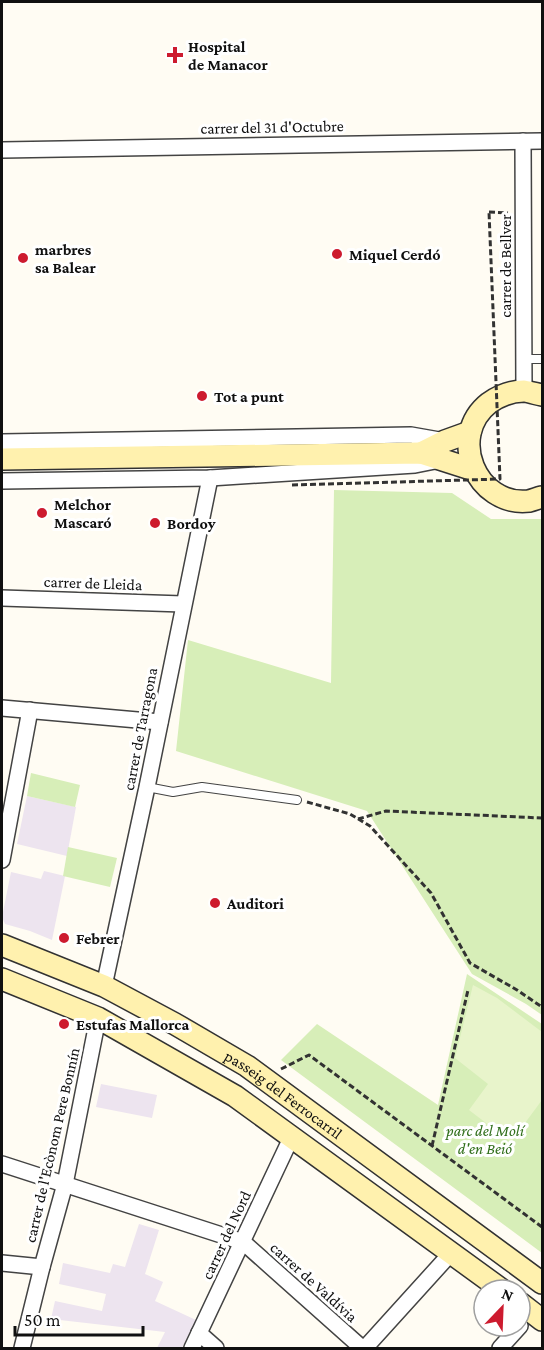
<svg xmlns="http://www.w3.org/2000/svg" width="544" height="1350" font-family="'Crimson Pro',serif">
	<rect width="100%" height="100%" fill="#fffcf3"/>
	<g fill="#ede4ef">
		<polygon points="27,796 76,807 67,856 17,844"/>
		<polygon points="44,871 65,876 52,940 30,931 5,924 2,917 11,872 41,879"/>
		<polygon points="101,1084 157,1095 152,1118 96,1107"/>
		<polygon points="139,1224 159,1230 145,1274 163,1282 155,1301 196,1320 182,1348 157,1348 165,1332 51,1319 55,1301 102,1311 106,1294 59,1284 63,1263 110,1273 113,1264 125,1267"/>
	</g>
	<g fill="#d7eeb8">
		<polygon points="334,490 452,493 491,519 542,519 542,1015 526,1004 472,974 367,811 176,751 188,640 331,683"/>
		<polygon points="31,773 80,785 75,807 27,796"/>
		<polygon points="68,847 117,858 110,887 63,876"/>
		<polygon points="467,974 542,1024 542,1253 281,1060 317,1024 438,1105"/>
	</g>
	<polygon fill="#e8f4cb" points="473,985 497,998 542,1032 542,1100 511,1142 469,1110 488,1084 455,1058"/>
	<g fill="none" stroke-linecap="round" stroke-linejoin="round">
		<g stroke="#434343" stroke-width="10">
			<g id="lane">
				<polyline points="523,359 542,359"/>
				<polyline points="147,787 173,792 202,787 297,800"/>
			</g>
		</g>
		<g stroke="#434343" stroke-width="18">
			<g id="street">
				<polyline points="523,141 524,391"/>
				<path d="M2,150C182,147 362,144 542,141"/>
				<polyline points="2,442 411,435 445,441"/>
				<polyline points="2,481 210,478 415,465 440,460"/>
				<polyline points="2,598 183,604"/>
				<polyline points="2,708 160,722"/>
				<polyline points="2,860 30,710"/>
				<polyline points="104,986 147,787 210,478"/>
				<polyline points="2,1164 243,1242 362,1348"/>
				<polyline points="2,1263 42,1267"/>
				<polyline points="199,1333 216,1348"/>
				<polyline points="22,1348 42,1267 65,1184 98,1018"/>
				<polyline points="192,1348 292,1136"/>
				<polyline points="365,1348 452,1252"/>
				<polyline points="500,1348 520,1326"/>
			</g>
		</g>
		<g stroke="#323232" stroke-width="24">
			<g id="secondary">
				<path d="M542,395C537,394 530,392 524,391C512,391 499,396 489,403C447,436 476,507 529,501C533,500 538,498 542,497"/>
				<polyline points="421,453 445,441 470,432"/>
				<polyline points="2,459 421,453 474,470"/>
				<path id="s1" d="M2,945L104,986L175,1024L247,1066L542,1283"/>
				<polyline points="2,979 98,1018 235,1096 502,1290"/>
				<polyline points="520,1303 542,1320"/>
			</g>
		</g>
		<g stroke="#323232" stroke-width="3" stroke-dasharray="6 3" stroke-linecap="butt">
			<polyline points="489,212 508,213"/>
			<polyline points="307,802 350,814 370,826 431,893 470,963 517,990 542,1007"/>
			<polyline points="358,819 386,811 542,818"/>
			<polyline points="281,1069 309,1055 542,1227"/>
			<polyline points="432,1146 468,990"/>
		</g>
		<use href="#lane" stroke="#fff" stroke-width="8"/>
		<use href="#street" stroke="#fff" stroke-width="15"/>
		<use href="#secondary" stroke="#fff1ae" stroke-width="21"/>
		<polyline stroke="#323232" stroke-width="3" stroke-dasharray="6 3" stroke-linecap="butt" points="292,485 500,479 489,212"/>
	</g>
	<g fill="#cd1b2f" stroke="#fff" stroke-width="2">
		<path d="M172 46h6v6h6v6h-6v6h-6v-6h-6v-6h6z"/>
		<circle cx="337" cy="254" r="6"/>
		<circle cx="23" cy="258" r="6"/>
		<circle cx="202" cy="396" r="6"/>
		<circle cx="42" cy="513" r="6"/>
		<circle cx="155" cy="523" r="6"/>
		<circle cx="215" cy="903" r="6"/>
		<circle cx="64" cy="938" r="6"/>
		<circle cx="64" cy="1024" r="6"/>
	</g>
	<g text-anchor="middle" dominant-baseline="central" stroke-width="6" stroke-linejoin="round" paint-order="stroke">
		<g font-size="16" font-weight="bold" fill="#101010" stroke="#fff" text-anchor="start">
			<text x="188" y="46">Hospital<tspan x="188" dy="18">de Manacor</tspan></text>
			<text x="35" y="249">marbres<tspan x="35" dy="18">sa Balear</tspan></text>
			<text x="349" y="254">Miquel Cerdó</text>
			<text x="214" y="396">Tot a punt</text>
			<text x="54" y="504">Melchor<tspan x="54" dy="18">Mascaró</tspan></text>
			<text x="167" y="523">Bordoy</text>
			<text x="227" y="903">Auditori</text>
			<text x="76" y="938">Febrer</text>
			<text x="76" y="1024">Estufas Mallorca</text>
		</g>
		<g font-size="16" fill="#101010" stroke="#fff">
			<text transform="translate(272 127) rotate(-1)">carrer del 31 d'Octubre</text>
			<text transform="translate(505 266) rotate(-90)">carrer de Bellver</text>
			<text transform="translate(93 583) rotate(2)">carrer de Lleida</text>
			<text transform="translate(140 729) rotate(-79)">carrer de Tarragona</text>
			<text stroke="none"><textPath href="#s1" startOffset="320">passeig del Ferrocarril</textPath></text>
			<text transform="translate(52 1145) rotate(-77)">carrer de l'Ecònom Pere Bonnín</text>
			<text transform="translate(226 1235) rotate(-65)">carrer del Nord</text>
			<text transform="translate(314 1282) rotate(42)">carrer de Valdívia</text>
		</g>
		<g font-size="16" font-style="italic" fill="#306e1a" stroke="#fff">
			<text x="485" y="1130">parc del Molí<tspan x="485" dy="18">d'en Beió</tspan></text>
		</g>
	</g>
	<rect width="544" height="1350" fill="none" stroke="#101010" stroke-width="6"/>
	<g transform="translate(502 1308) rotate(23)"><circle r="28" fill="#ffffff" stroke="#9f9f9f" stroke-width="1.5"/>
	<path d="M0-4.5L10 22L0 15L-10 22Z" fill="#cd1b2f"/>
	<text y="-9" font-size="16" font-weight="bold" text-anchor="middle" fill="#101010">N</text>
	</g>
	<path d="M15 1326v9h128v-9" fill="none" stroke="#101010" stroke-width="3"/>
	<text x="24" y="1326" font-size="18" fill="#101010" stroke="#ffffff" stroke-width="4.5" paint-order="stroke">50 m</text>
</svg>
